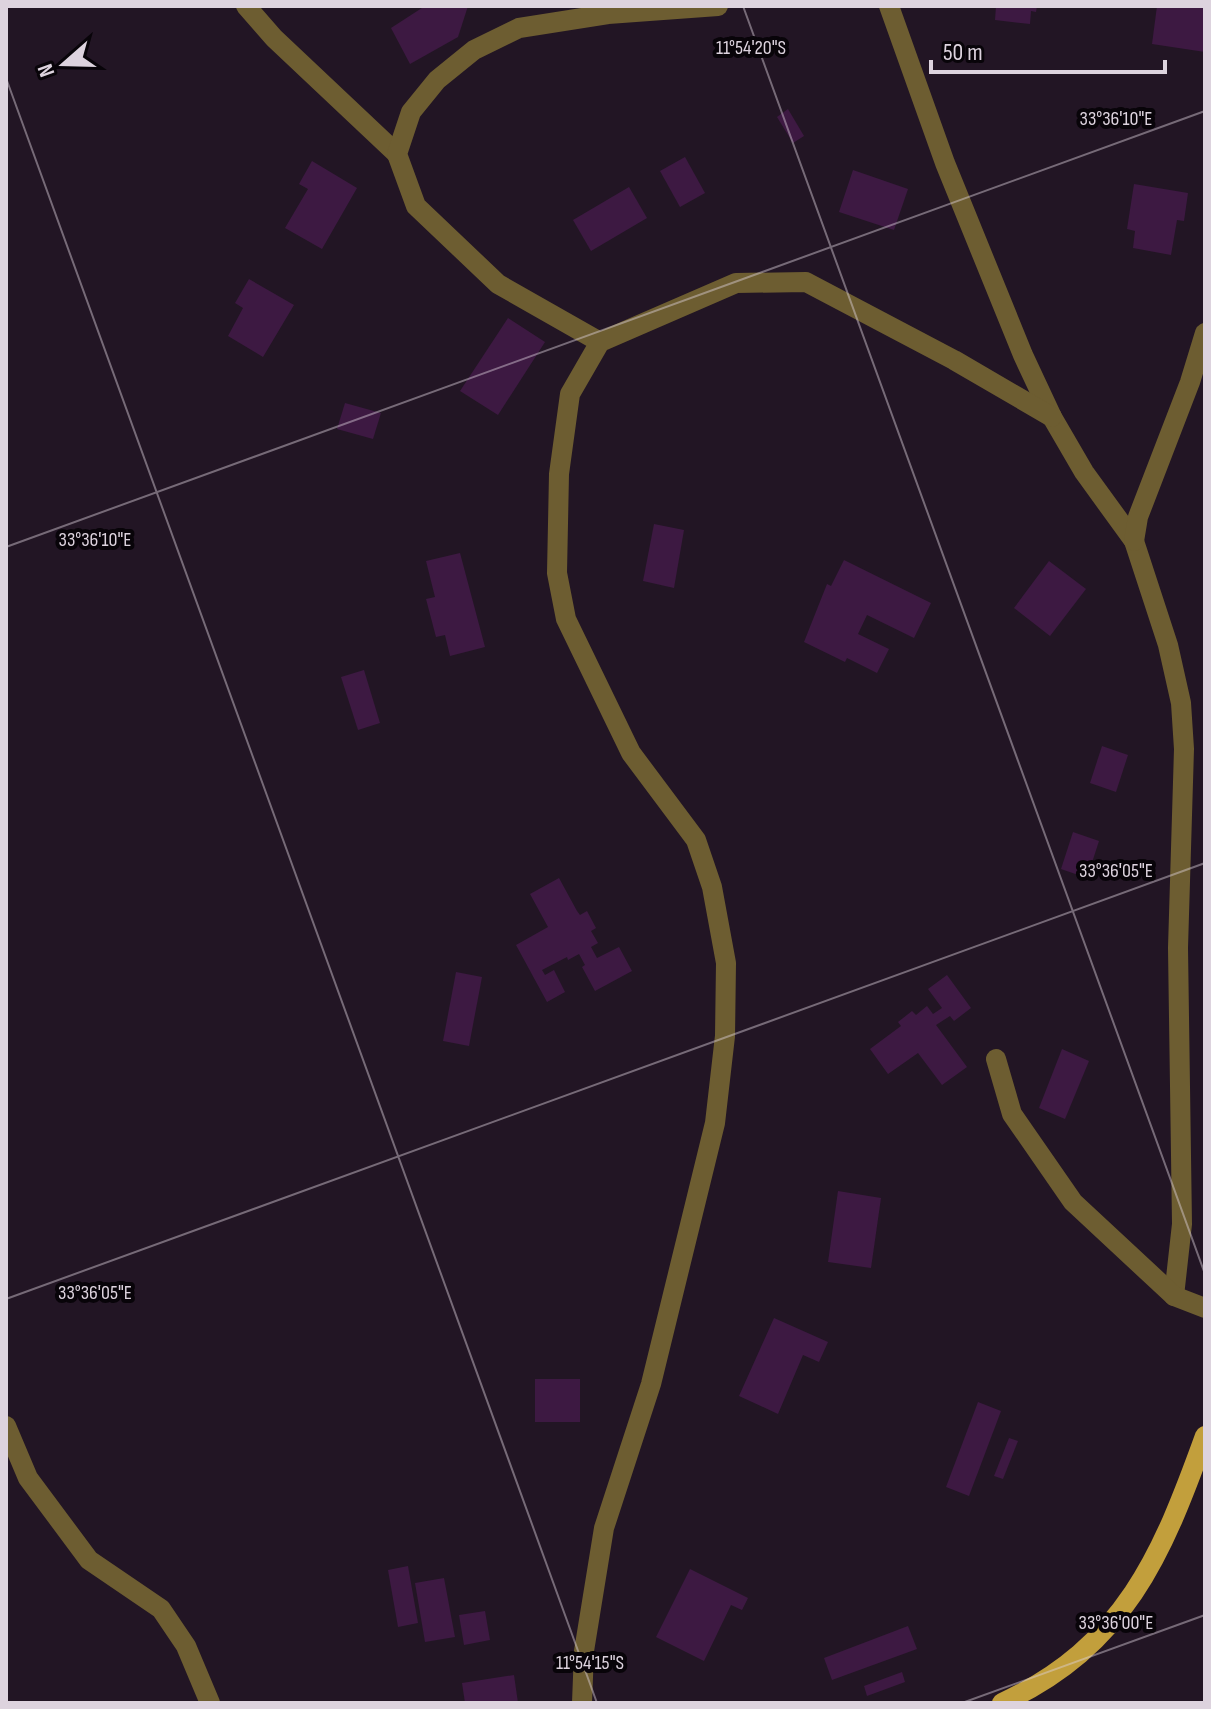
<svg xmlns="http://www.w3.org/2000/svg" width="1211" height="1709" font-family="'Sofia Sans Condensed',sans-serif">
	<rect width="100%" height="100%" fill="#221524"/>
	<g fill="#3d1942">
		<polygon points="425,6 468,6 458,37 410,64 391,28"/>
		<polygon points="996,6 1037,6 1036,12 1031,11 1030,24 995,20"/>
		<polygon points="1157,6 1205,6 1205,52 1152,44"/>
		<polygon points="788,109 804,136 793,143 777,117"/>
		<polygon points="685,157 705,193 680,207 660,171"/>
		<polygon points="312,161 357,188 322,249 285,228 308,189 299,184"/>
		<polygon points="853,170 908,189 894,230 839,212"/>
		<polygon points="1134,184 1188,193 1184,221 1177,220 1171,255 1133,248 1135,231 1127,229"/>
		<polygon points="629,187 647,218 591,251 573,220"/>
		<polygon points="249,279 294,305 263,357 228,336 243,308 235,303"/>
		<polygon points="508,318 545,342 498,415 460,391"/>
		<polygon points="345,403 381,413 373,439 337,429"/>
		<polygon points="654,524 684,530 674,588 643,581"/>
		<polygon points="460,553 485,647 450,656 445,635 436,637 426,599 435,597 426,561"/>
		<polygon points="844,560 931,603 914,638 867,615 858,634 889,649 877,673 847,658 845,662 804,642 827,584 831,586"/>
		<polygon points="1049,561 1086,589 1050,636 1014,608"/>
		<polygon points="364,670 380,723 358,730 341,677"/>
		<polygon points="1102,746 1128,755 1116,792 1090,783"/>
		<polygon points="1073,832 1099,841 1087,878 1061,869"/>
		<polygon points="559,878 577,911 580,915 587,911 596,928 591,931 598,943 591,947 597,958 619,947 632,971 595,991 582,967 585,965 579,954 568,960 567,957 542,970 545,975 554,970 565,992 547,1002 516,945 548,927 530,894"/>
		<polygon points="456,972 482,977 469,1046 443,1041"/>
		<polygon points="947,975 971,1008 954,1021 950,1016 936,1025 967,1067 942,1085 918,1053 888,1074 870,1049 901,1026 898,1022 912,1011 916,1015 927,1006 933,1014 942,1008 928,989"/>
		<polygon points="1062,1049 1089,1061 1065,1119 1039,1108"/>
		<polygon points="838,1191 881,1198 871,1268 828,1262"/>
		<polygon points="774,1318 828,1342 819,1362 803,1355 778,1414 739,1396"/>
		<rect x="535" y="1379" width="45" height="43"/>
		<polygon points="978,1402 1001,1411 969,1496 946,1487"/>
		<polygon points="1009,1438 1018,1441 1003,1479 994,1476"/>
		<polygon points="408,1566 418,1623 398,1627 388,1570"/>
		<polygon points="690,1569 748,1598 742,1610 731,1605 704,1661 656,1637"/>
		<polygon points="444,1578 455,1637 425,1642 415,1583"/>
		<polygon points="485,1611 490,1640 464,1645 459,1615"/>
		<polygon points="908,1626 917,1649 832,1680 824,1658"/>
		<polygon points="902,1672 905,1682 867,1696 864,1686"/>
		<polygon points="514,1675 518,1703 465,1703 462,1683"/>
	</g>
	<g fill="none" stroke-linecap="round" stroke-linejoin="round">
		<g stroke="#6d5d31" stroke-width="20">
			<polyline points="246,6 274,38 397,154"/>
			<polyline points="889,6 945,163 1023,355 1052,417 1084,472 1134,541 1168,645 1181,703 1184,749 1178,948 1182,1224 1174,1296"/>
			<polyline points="600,342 498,284 416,206 397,154 411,112 437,80 474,50 519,28 608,14 718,6"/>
			<polyline points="1134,541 1138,517 1190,382 1205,333"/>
			<polyline points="996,1059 1012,1114 1073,1202 1174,1296 1205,1308"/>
			<polyline points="6,1426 28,1478 89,1560 161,1609 186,1646 210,1703"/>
			<polyline points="582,1703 584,1651 604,1528 651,1384 715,1123 725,1036 726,963 712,887 696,840 631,753 566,619 557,573 559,474 570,394 600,342 736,283 806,282 954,360 1052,417"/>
		</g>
		<path stroke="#c29f3c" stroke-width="20" d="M1002,1703C1125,1646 1162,1555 1205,1436"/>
	</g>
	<path fill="none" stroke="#ddd3de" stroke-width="2" stroke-opacity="0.45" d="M743,6L1205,1274M6,78L597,1703M6,547L1205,111M6,1299L1205,863M962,1703L1205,1615"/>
	<g font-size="20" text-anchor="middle" fill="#ddd3de" stroke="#080409" stroke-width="8" stroke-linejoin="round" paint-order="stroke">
		<text x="751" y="54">11°54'20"S</text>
		<text x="1116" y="125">33°36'10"E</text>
		<text x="95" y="546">33°36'10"E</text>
		<text x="1116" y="877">33°36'05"E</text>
		<text x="95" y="1299">33°36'05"E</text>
		<text x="1116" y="1629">33°36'00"E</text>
		<text x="590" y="1669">11°54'15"S</text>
	</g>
	<rect width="1211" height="1709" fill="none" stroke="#ddd3de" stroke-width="16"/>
	<g transform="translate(64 64) rotate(250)" stroke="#080409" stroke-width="6" paint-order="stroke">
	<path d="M0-6L14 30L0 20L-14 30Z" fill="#ddd3de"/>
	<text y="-12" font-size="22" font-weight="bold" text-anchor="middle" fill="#ddd3de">N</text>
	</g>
	<path d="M931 60v12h234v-12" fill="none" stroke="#ddd3de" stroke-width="4"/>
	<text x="943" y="60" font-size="24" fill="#ddd3de" stroke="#080409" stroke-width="6" paint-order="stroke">50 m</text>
</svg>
